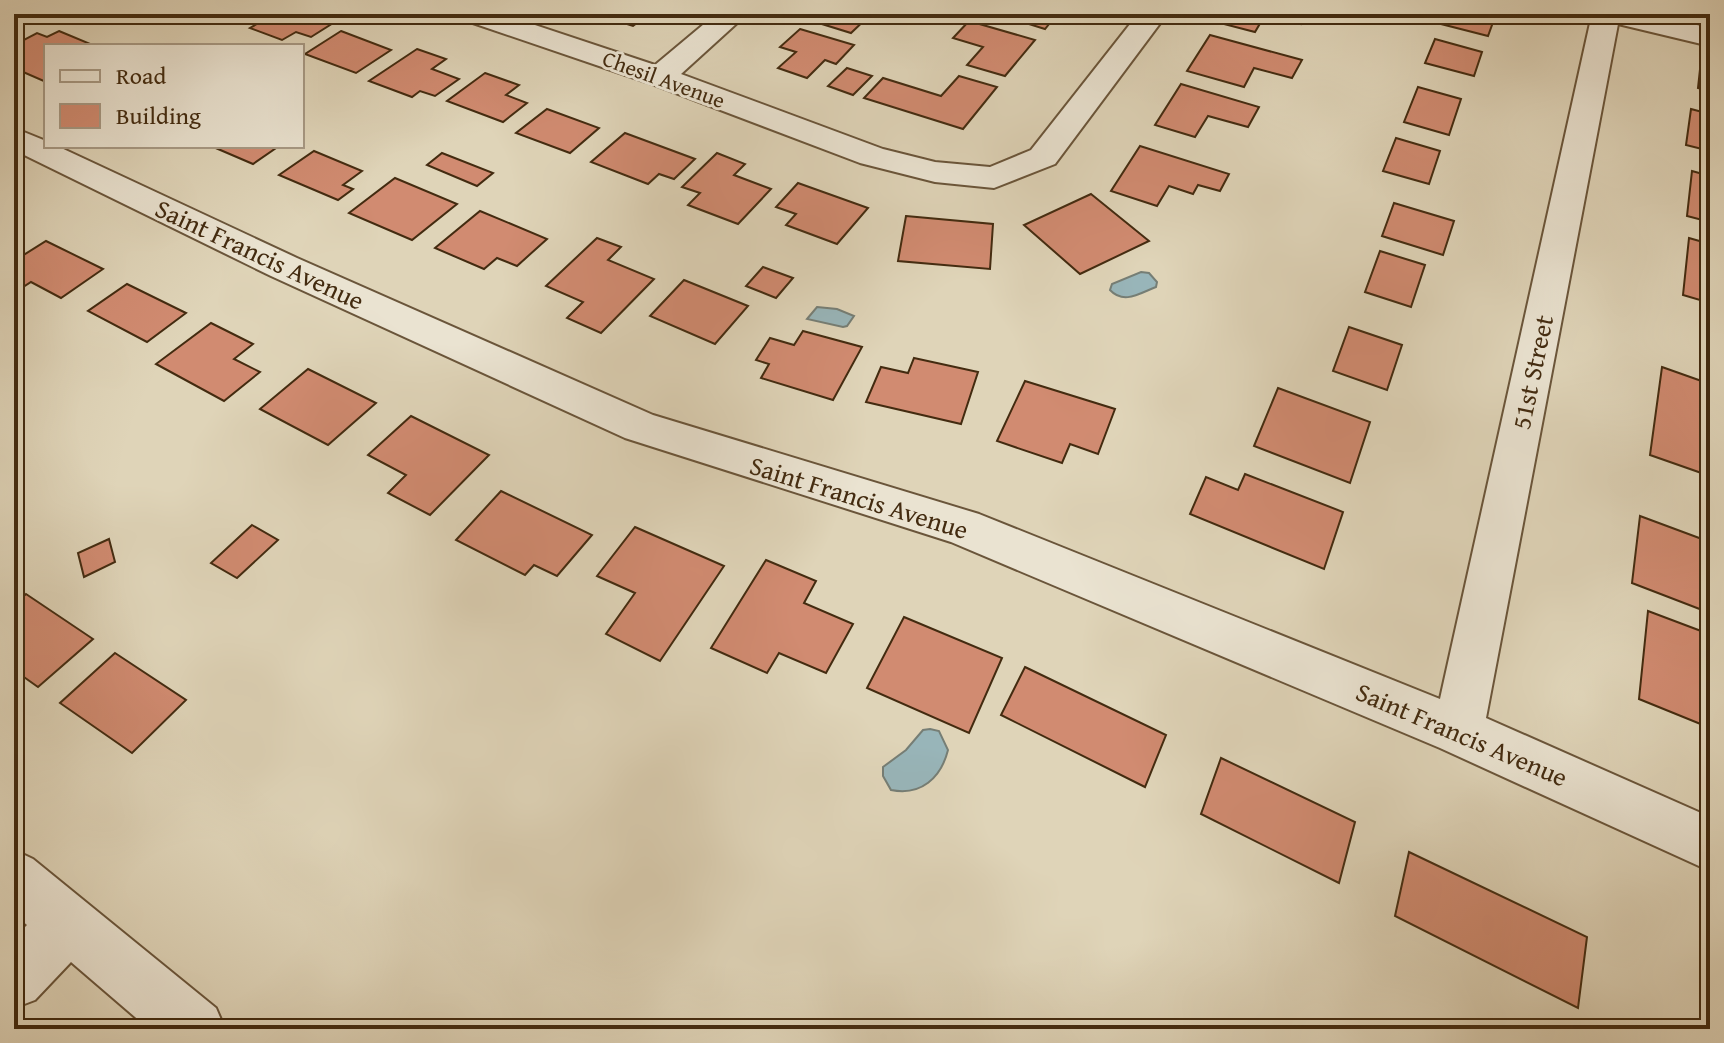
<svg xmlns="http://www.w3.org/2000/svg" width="1724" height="1043" font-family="'Gentium Book Plus',serif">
	<rect width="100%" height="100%" fill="#dfd4b8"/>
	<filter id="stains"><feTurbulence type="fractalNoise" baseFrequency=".0025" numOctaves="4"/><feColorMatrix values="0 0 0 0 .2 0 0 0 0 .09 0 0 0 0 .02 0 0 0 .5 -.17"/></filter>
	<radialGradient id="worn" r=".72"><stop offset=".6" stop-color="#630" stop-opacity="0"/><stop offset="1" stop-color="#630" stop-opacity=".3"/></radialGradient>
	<g fill="#98b5b9" stroke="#767e75" stroke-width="2">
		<path d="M1141,272L1149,273L1157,282L1156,287C1140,293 1124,305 1110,290L1112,284Z"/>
		<polygon points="817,307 837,309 854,316 847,326 843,327 807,319"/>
		<path d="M930,729L939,731L948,750C941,778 921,796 891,790L883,776V767L906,750L923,730Z"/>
	</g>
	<g fill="#d18b71" stroke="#432b10" stroke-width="2">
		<polygon points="274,14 328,14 341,18 311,37 296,32 282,40 250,28"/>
		<polygon points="595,14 649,14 633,26"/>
		<polygon points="816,14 871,14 851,33 809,20"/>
		<polygon points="997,14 1057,14 1045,29"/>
		<polygon points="1222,14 1307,14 1301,24 1265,15 1255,32 1216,22"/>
		<polygon points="1445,14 1496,14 1488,36 1441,24"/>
		<polygon points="969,21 1035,40 1005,76 967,65 983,47 953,38"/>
		<polygon points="800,29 854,45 836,64 825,60 807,78 778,68 796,52 780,47"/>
		<polygon points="59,31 88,43 82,46 46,46 46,82 14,68 14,45 37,33 47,37"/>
		<polygon points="341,31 391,50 356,73 305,54"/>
		<polygon points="1210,35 1302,60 1292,78 1254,68 1244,87 1187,71"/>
		<polygon points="1435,39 1482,52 1474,76 1425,63"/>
		<polygon points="417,49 446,59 432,69 459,79 435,96 420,91 412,97 369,81"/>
		<polygon points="1701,60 1710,63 1710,91 1698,88"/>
		<polygon points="847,68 872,76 853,95 828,86"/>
		<polygon points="485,73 519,85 506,95 527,103 503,122 447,101"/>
		<polygon points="959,76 997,87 963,129 864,98 883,78 941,96"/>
		<polygon points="1181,84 1259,107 1248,127 1208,116 1195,137 1155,125"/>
		<polygon points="1418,87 1461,99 1449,135 1404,122"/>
		<polygon points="547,109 599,128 570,153 516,133"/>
		<polygon points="1691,109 1710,114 1710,151 1686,145"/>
		<polygon points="625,133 695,159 674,179 659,174 648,184 591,162"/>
		<polygon points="1396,138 1440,151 1429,184 1383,171"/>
		<polygon points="211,146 279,146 253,164"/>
		<polygon points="1140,146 1229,174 1220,191 1198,185 1193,194 1169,186 1157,206 1111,191"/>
		<polygon points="314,151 362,171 343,185 353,189 338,200 279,175"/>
		<polygon points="442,153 493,173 477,186 427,165"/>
		<polygon points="717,153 745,164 734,175 771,189 738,224 688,205 700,193 682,187"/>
		<polygon points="1692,171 1710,176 1710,222 1687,216"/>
		<polygon points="395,178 457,204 412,240 349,213"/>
		<polygon points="798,183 868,208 837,244 786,225 796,214 776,207"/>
		<polygon points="1091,194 1149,241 1080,274 1024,225"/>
		<polygon points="1394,203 1454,221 1443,255 1382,236"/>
		<polygon points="480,211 547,239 517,266 497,258 484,269 435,248"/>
		<polygon points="906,216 993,224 990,269 898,261"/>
		<polygon points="597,238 621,247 608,260 654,279 601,333 567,318 583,302 546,286"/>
		<polygon points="1689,238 1710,244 1710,303 1683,295"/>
		<polygon points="46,241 103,269 61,298 31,282 14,293 14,261"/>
		<polygon points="1380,251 1425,265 1411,307 1365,292"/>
		<polygon points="763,267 793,278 776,298 746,286"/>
		<polygon points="684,280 748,306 715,344 650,316"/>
		<polygon points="127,284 186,313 147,342 88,311"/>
		<polygon points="211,323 253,344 234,359 260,372 224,401 156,364"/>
		<polygon points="1349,327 1402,345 1387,390 1333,371"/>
		<polygon points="803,331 862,347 833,400 761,378 769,364 756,360 770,338 794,345"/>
		<polygon points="914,358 978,372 961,424 866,402 881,367 908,373"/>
		<polygon points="1662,367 1710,384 1710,476 1650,455"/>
		<polygon points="308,369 376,403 328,445 260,409"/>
		<polygon points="1025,381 1115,409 1098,454 1070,444 1062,463 997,441"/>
		<polygon points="1278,388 1370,422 1350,483 1254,446"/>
		<polygon points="411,416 489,455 430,515 388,493 406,475 368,455"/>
		<polygon points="1245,474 1343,512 1324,569 1190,514 1206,477 1238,490"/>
		<polygon points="501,491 592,535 557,576 534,565 525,575 456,540"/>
		<polygon points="1640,516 1710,542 1710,613 1632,583"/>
		<polygon points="252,525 278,540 237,578 211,563"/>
		<polygon points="635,527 724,566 660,661 606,634 635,593 597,576"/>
		<polygon points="109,539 115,562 84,577 78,553"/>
		<polygon points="766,560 816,581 804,603 853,624 826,673 779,653 767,673 711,648"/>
		<polygon points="26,594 93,639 38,687 14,670 14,605"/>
		<polygon points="1648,611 1709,634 1703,725 1639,699"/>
		<polygon points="904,617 1002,658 969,733 867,688"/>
		<polygon points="115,653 186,700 132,753 60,703"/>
		<polygon points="1025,667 1166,735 1145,787 1001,715"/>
		<polygon points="1221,758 1355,822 1339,883 1201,814"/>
		<polygon points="1409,852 1587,937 1578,1008 1395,916"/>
	</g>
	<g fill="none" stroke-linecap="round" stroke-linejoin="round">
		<g stroke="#6a553a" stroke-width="4">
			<g id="minor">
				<polygon points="460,14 502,14 655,65 716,14 747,14 681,74 883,149 935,162 990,167 1031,150 1138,14 1167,14 1055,164 994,188 935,182 860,163 649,83 464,20"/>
				<polygon points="1592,14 1649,14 1710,28 1710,46 1618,24 1486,718 1710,817 1710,871 1440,748 951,542 625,438 271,276 14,150 14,128 46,141 46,146 57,146 297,258 653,415 979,514 1440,699"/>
				<polygon points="14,850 33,859 216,1008 225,1029 149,1029 71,962 35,1000 14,1008 14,938 27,925 14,914"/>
			</g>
		</g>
		<use href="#minor" fill="#eae3d1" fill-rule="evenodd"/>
	</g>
	<g text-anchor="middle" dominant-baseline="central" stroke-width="6" stroke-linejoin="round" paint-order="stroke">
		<g font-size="22" fill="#432b10" stroke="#eae3d1">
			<text transform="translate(664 79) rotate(20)">Chesil Avenue</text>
		</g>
		<g font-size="26" fill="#432b10" stroke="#eae3d1">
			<text transform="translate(260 254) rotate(25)">Saint Francis Avenue</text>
			<text transform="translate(1532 372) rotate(-78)">51st Street</text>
			<text transform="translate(859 497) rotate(17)">Saint Francis Avenue</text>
			<text transform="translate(1462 734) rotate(23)">Saint Francis Avenue</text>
		</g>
	</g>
	<rect width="1724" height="1043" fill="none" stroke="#dfd4b8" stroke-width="48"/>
	<rect x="16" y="16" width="1692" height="1011" fill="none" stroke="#432b10" stroke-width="4"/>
	<rect x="24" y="24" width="1676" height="995" fill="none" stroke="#432b10" stroke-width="2"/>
	<rect x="44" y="44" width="260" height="104" fill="#eae3d1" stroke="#a79984" stroke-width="2"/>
	<rect x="60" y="70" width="40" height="12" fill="#eae3d1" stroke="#a79984" stroke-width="2"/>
	<text x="116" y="84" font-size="24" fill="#432b10">Road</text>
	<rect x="60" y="104" width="40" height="24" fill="#d18b71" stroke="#a79984" stroke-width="2"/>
	<text x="116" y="124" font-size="24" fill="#432b10">Building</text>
	<rect width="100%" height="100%" filter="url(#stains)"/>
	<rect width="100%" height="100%" fill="url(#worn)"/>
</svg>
